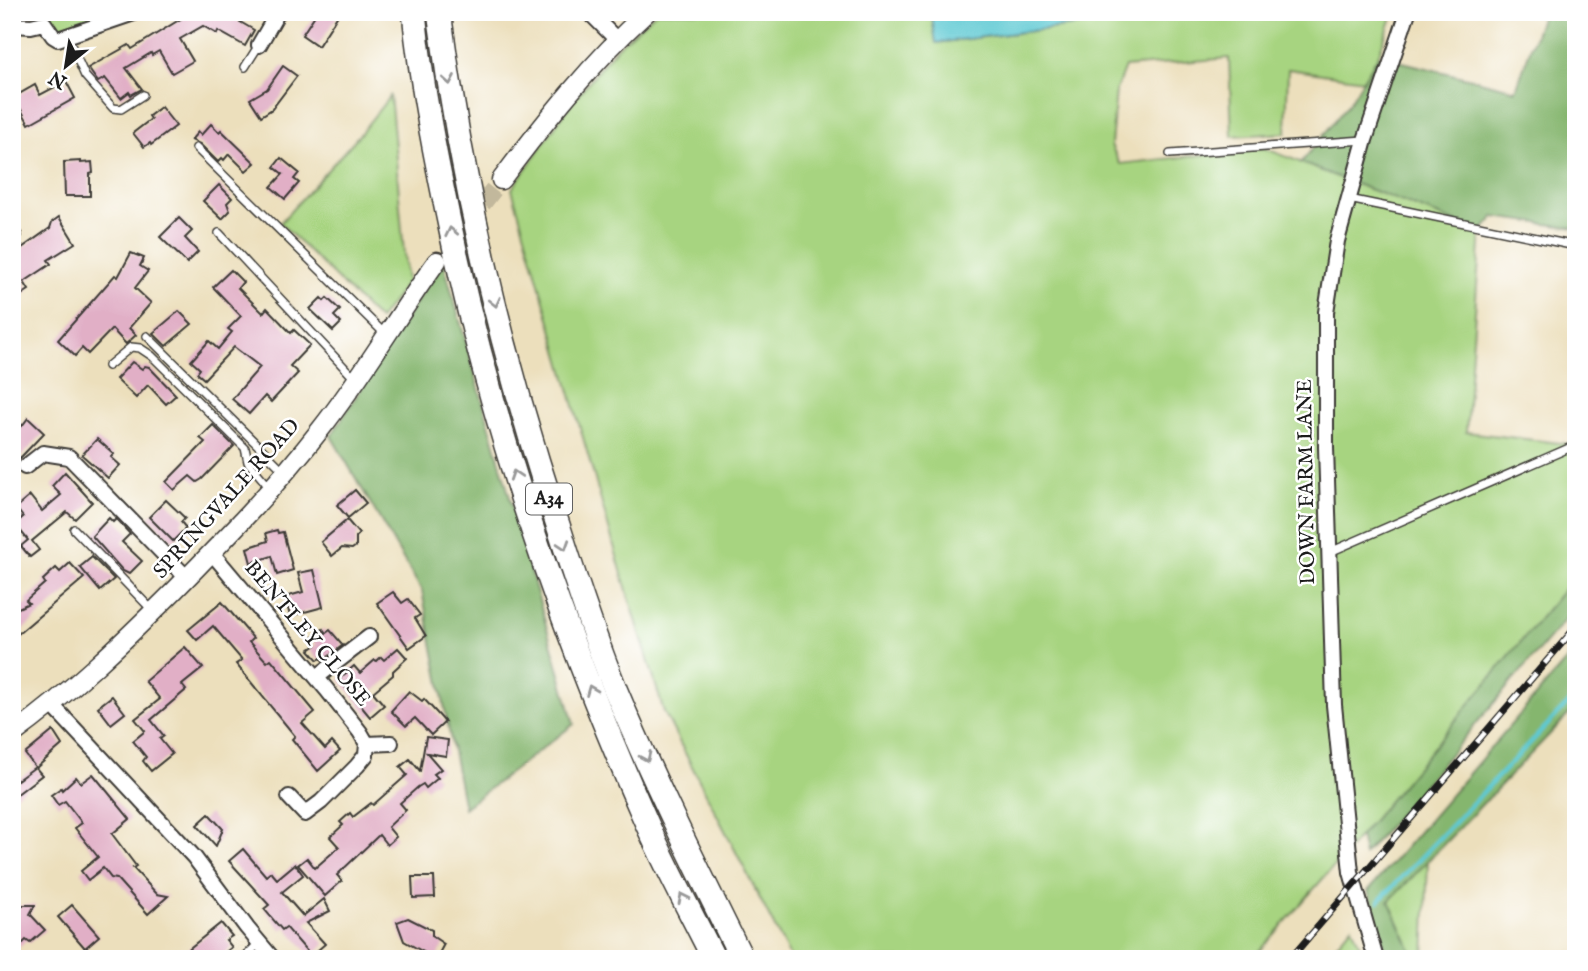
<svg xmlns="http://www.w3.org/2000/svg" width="1588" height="971" font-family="'IM FELL English',serif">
	<rect width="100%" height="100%" fill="#fff"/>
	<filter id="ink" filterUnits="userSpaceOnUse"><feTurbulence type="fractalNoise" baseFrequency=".0143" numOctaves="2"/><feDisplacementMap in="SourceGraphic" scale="14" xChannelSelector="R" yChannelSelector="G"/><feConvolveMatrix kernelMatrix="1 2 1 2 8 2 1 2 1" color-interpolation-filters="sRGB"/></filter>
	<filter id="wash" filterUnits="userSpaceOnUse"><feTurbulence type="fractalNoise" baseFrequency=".00686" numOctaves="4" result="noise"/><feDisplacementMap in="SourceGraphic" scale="28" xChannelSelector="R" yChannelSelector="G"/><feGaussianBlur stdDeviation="1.57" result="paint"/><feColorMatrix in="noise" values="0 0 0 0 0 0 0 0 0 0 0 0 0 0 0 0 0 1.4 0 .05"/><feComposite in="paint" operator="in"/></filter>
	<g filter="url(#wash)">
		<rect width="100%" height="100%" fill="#ecdfbc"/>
		<g fill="#a7d480" stroke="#62784e" stroke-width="2">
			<polygon points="51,12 112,12 55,34 41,17"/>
			<polygon points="656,12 931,12 937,43 1158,15 1158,12 1394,12 1378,56 1363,80 1288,69 1286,133 1232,136 1229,58 1125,67 1116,90 1111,145 1120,164 1264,148 1481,232 1466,432 1576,445 1576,575 1373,821 1253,959 791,959 664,712 622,574 512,189 572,102 616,48"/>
			<path d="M390,96C397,158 400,220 407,282L379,320L280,223L359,135Z"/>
			<polygon points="1428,861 1424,959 1415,959 1388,902"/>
			<polygon points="1352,926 1365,959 1324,959"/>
		</g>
		<g fill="#85b66e" stroke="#506945" stroke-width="2">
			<polygon points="1543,12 1576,12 1576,228 1494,217 1481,232 1301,163 1349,103 1378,56 1516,90"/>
			<polygon points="443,261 574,724 464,808 422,591 331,436"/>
			<polygon points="1576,575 1576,607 1364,855 1360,836"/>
			<polygon points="1576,649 1576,707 1389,901 1415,959 1388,959 1368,891"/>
		</g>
		<polygon fill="#5dc9d3" stroke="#3c7278" stroke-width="2" points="931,12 1158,12 1158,15 936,43"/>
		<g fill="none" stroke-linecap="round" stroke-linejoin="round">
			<polyline stroke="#5dc9d3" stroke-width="4.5" points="1379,901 1576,695"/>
		</g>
		<g id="blocks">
			<g fill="#e1afc6">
				<polygon points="192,12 223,12 254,30 245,46 218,31 217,34 203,26 180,39 193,61 172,73 159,51 152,55 151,53 126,68 142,89 131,95 129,92 121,98 105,78 98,82 88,68 129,45 132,49"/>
				<polygon points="317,12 340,12 318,46 302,35"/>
				<polygon points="283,66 297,76 272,109 261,116 250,99 267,89"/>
				<polygon points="66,81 75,98 29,124 14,97 35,85 40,95"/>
				<polygon points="161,107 176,126 151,145 150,143 144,147 133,133 151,119 149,116"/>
				<polygon points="211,124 219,132 221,130 255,163 246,171 229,154 224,160 222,158 218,162 200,144 191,140 198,132 201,135"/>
				<polygon points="281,158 299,173 294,179 299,183 285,199 271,187 283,174 274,167"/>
				<polygon points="81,161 81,163 92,162 93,173 90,174 90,196 65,196 64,162"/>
				<polygon points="219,185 232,198 227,203 230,211 222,219 203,201"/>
				<polygon points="59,217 75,243 48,260 51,264 24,282 29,290 12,301 12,265 16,270 20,267 12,255 50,228 52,222"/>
				<polygon points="179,218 192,231 185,238 198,252 187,263 160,237"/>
				<polygon points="131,253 144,258 140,266 148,271 135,288 151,303 129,328 136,335 126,344 112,329 88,354 82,348 75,356 58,340 115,275 118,277"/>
				<polygon points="231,270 243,282 238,288 263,313 267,308 291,333 294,330 310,345 290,366 298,373 271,402 265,396 249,414 232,399 260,367 234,347 204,379 197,373 200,369 191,361 209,341 218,349 232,332 228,329 241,316 213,287"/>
				<polygon points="321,298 324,301 327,298 340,310 334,316 341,323 333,331 310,309"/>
				<polygon points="179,311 192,324 166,346 153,333"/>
				<polygon points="132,362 142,369 145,366 149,367 176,395 166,404 148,385 136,398 116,379"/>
				<polygon points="12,416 22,426 28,418 44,433 20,458 12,451"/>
				<polygon points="213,425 234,446 202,479 197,482 190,476 174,490 166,482 205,442 200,438"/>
				<polygon points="97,439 114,454 111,457 120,465 108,478 82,455"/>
				<polygon points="65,472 92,502 75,519 67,512 32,541 39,550 30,557 21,546 28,540 15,524 23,517 16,508 30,496 42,511 61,495 52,486"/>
				<polygon points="355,490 366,503 348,518 337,505"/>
				<polygon points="166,500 185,518 181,522 186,528 173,541 149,517"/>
				<polygon points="109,518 113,522 116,519 130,534 122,542 142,561 129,574 123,571 92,536"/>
				<polygon points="347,520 359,534 356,537 356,546 352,549 342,548 332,556 321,542"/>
				<polygon points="277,530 278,533 283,532 293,570 277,575 272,556 251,563 247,548 268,541 266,533"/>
				<polygon points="92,557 114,579 100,591 80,567"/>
				<polygon points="70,563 84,578 12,639 12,611 29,603 26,600 45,583 43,580 56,568 60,572"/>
				<polygon points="314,570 323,607 290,616 285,597 303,592 298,573"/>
				<polygon points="393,592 402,603 408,599 420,615 415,618 426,636 409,648 377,603"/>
				<polygon points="222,602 253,638 249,642 267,662 271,659 315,712 302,723 325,749 332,742 340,751 318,771 292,739 295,736 236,664 242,660 213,626 197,640 188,630"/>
				<polygon points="323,629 326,633 330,630 343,645 323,661 321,658 318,660 309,650 316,645 311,639"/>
				<polygon points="185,647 203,668 182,685 186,690 151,720 164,736 160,739 172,754 151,771 143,761 146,757 133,741 145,731 135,719 160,699 145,681"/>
				<polygon points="398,648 407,658 393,671 393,675 373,692 384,705 370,717 339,679 354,666 360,673 375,660 377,661 381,657 384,660"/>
				<polygon points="409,691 422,701 424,699 445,722 431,735 415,718 406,726 391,711"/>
				<polygon points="112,696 125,713 111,724 98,707"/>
				<polygon points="53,731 62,745 36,768 25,754"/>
				<polygon points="426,737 448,740 446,756 427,753 441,769 434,774 438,778 426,788 423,784 418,787 400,803 406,810 388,827 396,837 387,845 379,835 337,875 342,881 325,896 298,865 307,858 315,868 339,847 330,837 343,825 340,822 350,813 353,817 371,803 373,805 407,775 400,767 410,759 420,771"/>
				<polygon points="35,767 42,775 12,798 12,784"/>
				<polygon points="93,774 130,819 112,834 136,866 133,868 157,894 168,896 148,914 117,879 111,878 103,868 88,880 81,871 98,857 75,828 82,823 65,801 58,805 51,795 61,788 62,790 76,777 81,783"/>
				<polygon points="209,814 223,829 216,846 197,825"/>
				<polygon points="243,849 266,876 271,872 277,879 295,864 303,875 282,892 303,916 324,899 330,911 306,923 325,944 311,956 286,927 282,930 264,909 269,905 229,861"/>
				<polygon points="412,877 434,877 435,897 413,898"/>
				<polygon points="22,905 35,905 30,914 45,930 30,943 26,940 20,946 12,937 12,913"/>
				<polygon points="72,905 99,936 85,948 58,917"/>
				<polygon points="408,918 432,930 432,936 444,944 436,959 404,941 397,922"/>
				<polygon points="221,923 232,936 226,940 232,947 217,959 176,959"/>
			</g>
		</g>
	</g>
	<g filter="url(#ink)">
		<use href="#blocks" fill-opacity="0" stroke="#3b3934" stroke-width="2"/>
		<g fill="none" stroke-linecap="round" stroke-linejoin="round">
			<polyline stroke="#c2b89c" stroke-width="18" stroke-dasharray="18 9" stroke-linecap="butt" points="449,246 501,180"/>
			<g stroke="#3b3934" stroke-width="10">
				<g id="service">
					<polyline points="67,36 85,76 113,108 121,109 143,95"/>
					<polyline points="245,67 259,45"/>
					<polyline points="196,148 386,335"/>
					<polyline points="1170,154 1364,140"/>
					<polyline points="1349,199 1576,246"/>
					<polyline points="12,227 18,235"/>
					<polyline points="219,233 356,380"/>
					<polyline points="147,336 285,472"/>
					<polyline points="108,366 131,347 140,348 152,356 245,448 248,462 271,489"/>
					<polyline points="74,529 153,611"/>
					<polyline points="1330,552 1576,445"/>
					<polyline points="12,711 24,723"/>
					<polyline points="243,959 259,943"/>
				</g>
			</g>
			<g stroke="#3b3934" stroke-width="18">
				<g id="minor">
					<polyline points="589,12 617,40"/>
					<polyline points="12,25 31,26 44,23 53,36 58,39 137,12"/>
					<polyline points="259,45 278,12"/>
					<polyline points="25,467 43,453 69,457 187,578"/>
					<polyline points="212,553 327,690 360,732 367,744 366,755 357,766 321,802 305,814 289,797"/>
					<polyline points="317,677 369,637"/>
					<polyline points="53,706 194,857 247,928 273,959"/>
					<polyline points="367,744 391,743"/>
					<polyline points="1376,959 1351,872 1334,705 1326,447 1326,312 1337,241 1365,140 1408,12"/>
				</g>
			</g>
			<g stroke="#3b3934" stroke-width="21">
				<g id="tertiary">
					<path d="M501,180C546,120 591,63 647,12"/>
					<path d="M12,735C71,692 123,642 174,591C225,539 275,488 320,430C363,376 397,316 437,261"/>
				</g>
			</g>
			<g stroke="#3b3934" stroke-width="26">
				<g id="trunk">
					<path d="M414,12C421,86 436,159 451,231C494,436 563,634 648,826C668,871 692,915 714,959"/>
					<path d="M439,12C462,188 504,363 560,531C577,585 595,639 616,691C654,782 698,870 742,959"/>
				</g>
			</g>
			<use href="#service" stroke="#fff" stroke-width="7"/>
			<use href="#minor" stroke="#fff" stroke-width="14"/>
			<use href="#tertiary" stroke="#fff" stroke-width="18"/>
			<use href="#trunk" stroke="#fff" stroke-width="23"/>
			<g stroke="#1c1c1c" stroke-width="7">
				<polyline id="rail" points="1290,959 1576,627"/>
			</g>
			<use href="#rail" stroke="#fff" stroke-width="4.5" stroke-dasharray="13" stroke-linecap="butt"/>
		</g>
		<defs><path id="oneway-chevron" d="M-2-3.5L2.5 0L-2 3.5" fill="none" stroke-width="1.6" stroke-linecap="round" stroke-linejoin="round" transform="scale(1.75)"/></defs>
		<g stroke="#999">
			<use href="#oneway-chevron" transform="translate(449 80) rotate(80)"/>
			<use href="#oneway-chevron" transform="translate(451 232) rotate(-102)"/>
			<use href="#oneway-chevron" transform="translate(495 302) rotate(77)"/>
			<use href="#oneway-chevron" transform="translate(515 475) rotate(-108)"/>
			<use href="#oneway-chevron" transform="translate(564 545) rotate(72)"/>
			<use href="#oneway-chevron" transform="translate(591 690) rotate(-112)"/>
			<use href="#oneway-chevron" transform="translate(646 757) rotate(66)"/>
			<use href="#oneway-chevron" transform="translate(683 898) rotate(-116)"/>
		</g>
	</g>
	<g text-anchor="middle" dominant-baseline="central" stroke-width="5" stroke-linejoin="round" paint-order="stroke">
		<rect fill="#fff" stroke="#606060" stroke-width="2" x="526" y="483.5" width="46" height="31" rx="5"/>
		<g font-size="19" font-weight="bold" fill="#1c1c1c">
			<text x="549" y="499">A34</text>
		</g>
		<g font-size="21" fill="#1c1c1c" stroke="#fff">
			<text transform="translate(1307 482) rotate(-91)">DOWN FARM LANE</text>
			<text transform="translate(227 499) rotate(-48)">SPRINGVALE ROAD</text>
			<text transform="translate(307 634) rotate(50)">BENTLEY CLOSE</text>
		</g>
	</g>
	<rect width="1588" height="971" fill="none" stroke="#fff" stroke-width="42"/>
	<g transform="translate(66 66) rotate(210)" stroke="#ffffff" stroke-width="5" paint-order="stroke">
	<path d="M0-5L12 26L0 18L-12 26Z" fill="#1c1c1c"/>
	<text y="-10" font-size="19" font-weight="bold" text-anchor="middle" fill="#1c1c1c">N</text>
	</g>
</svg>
